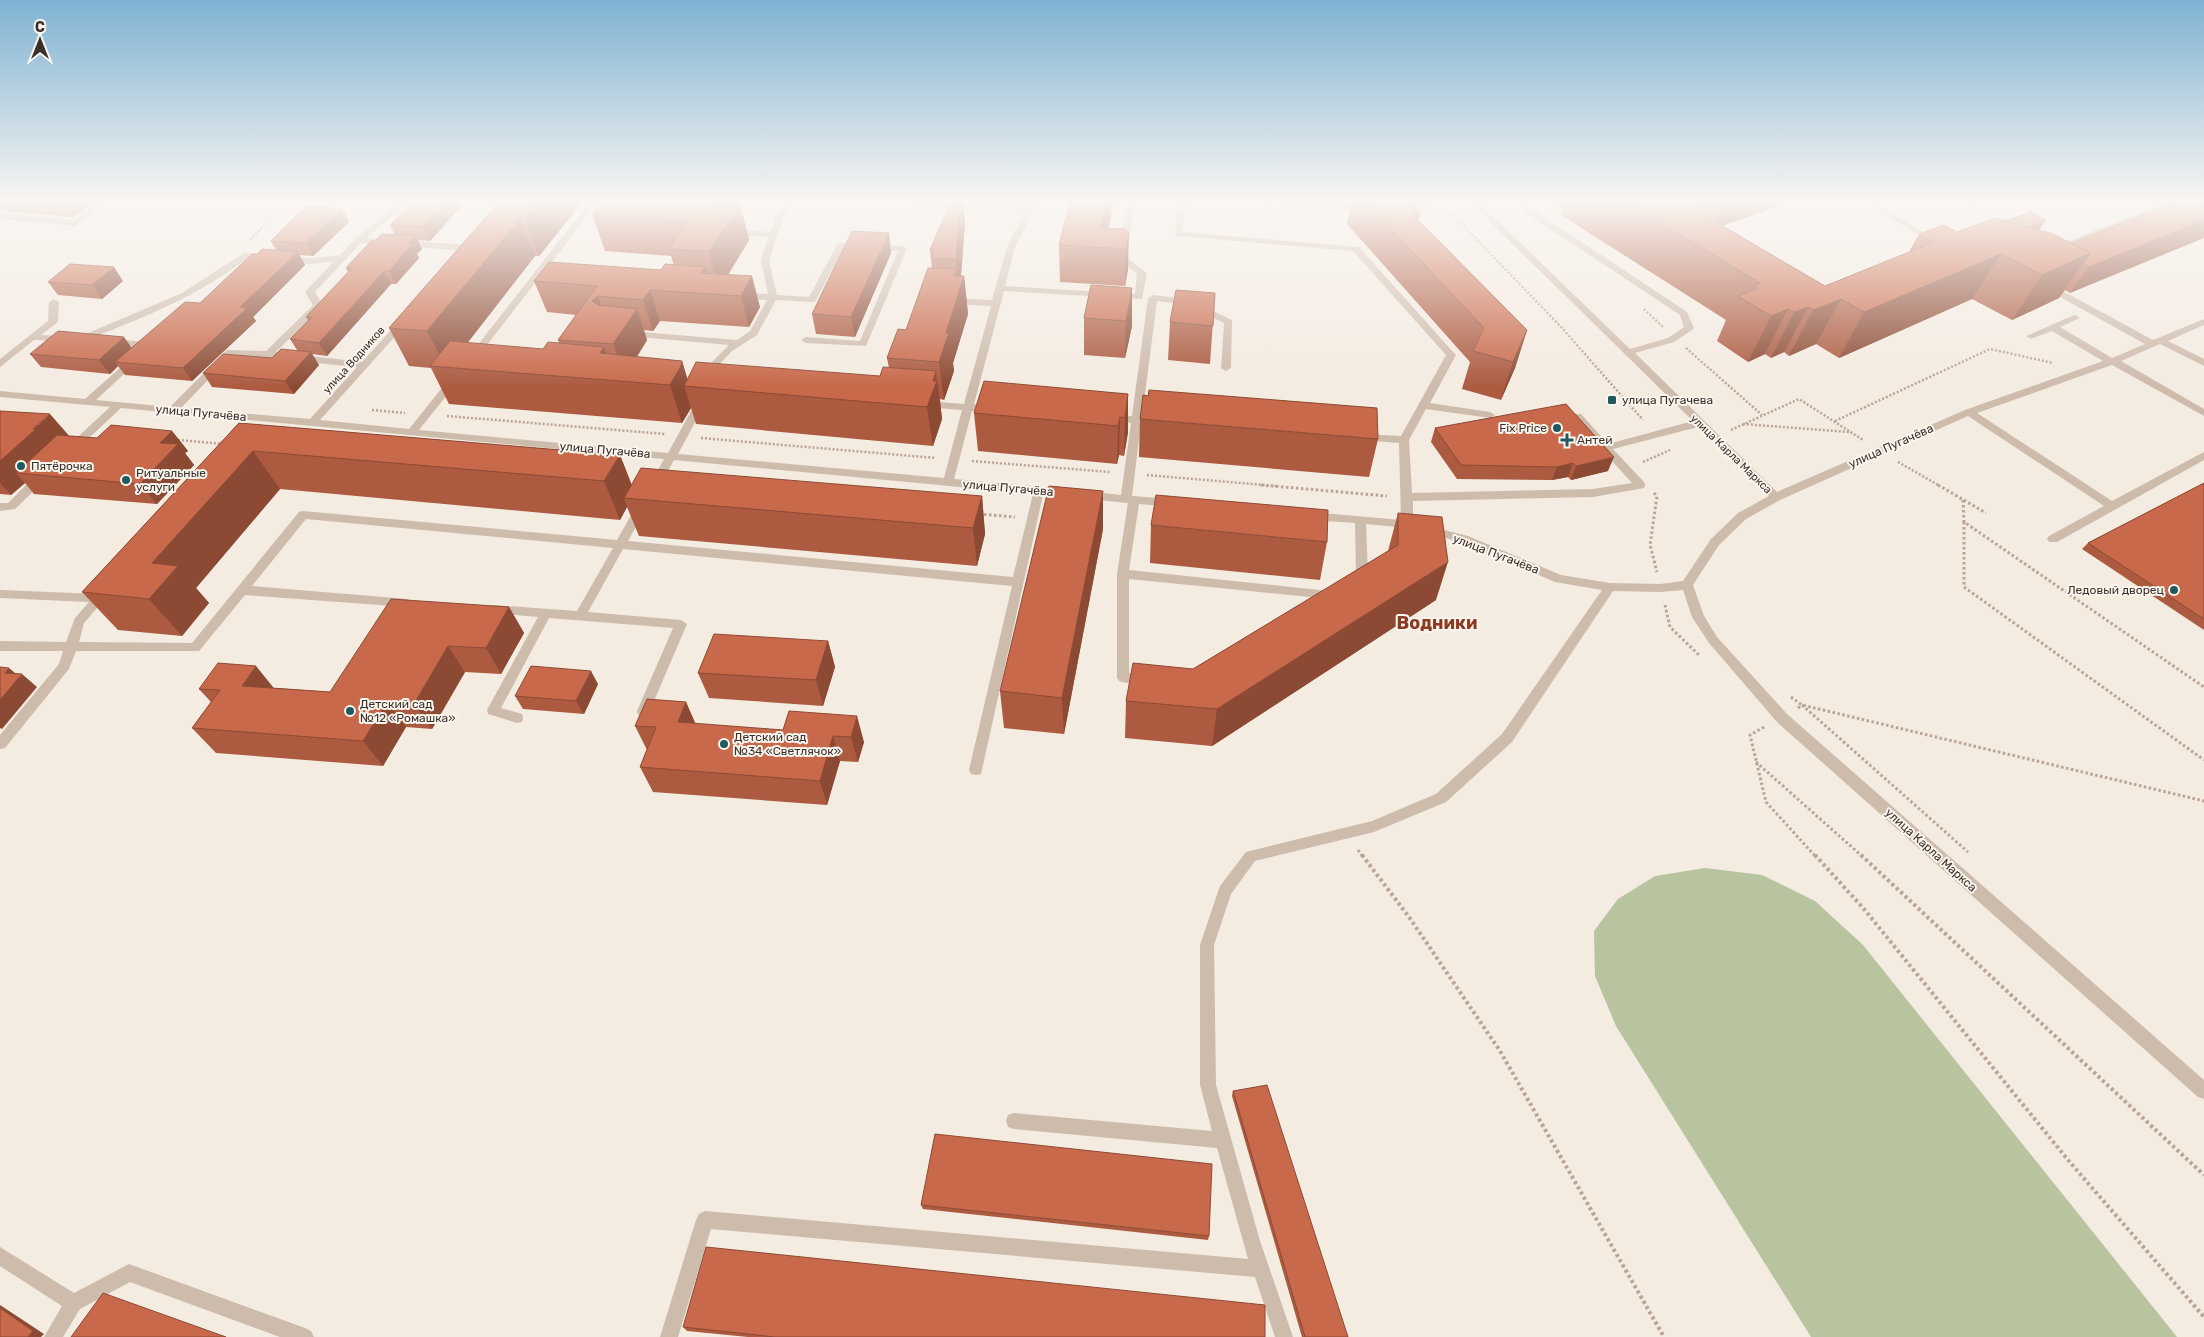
<svg xmlns="http://www.w3.org/2000/svg" width="2204" height="1337" font-family="Rubik,sans-serif">
	<rect width="100%" height="100%" fill="#f4ebe1"/>
	<polygon fill="#b8c4a0" points="1705,868 1762,875 1815,901 1863,945 2177,1337 1811,1337 1616,1026 1595,976 1594,931 1618,899 1655,876"/>
	<g fill="none" stroke-linecap="round" stroke-linejoin="round">
		<g stroke="#b9a596" stroke-width="2.5" stroke-dasharray="2 2" stroke-linecap="butt">
			<polyline points="1957,201 1997,221"/>
			<polyline points="1414,202 1454,216 1562,328 1643,420"/>
			<polyline points="250,240 287,201"/>
			<polyline points="1644,309 1663,327"/>
			<polyline points="1686,348 1762,415"/>
			<polyline points="372,410 405,413"/>
			<polyline points="447,416 665,434"/>
			<polyline points="1835,421 1990,349 2053,363"/>
			<polyline points="1743,424 1849,432"/>
			<polyline points="1731,430 1799,399 1863,440"/>
			<polyline points="701,438 936,458"/>
			<polyline points="178,440 224,444"/>
			<polyline points="972,461 1110,472"/>
			<polyline points="1643,462 1670,450"/>
			<polyline points="1898,462 1940,486"/>
			<polyline points="1147,475 1276,486"/>
		</g>
		<g stroke="#b9a596" stroke-width="3" stroke-dasharray="2.5 2.5" stroke-linecap="butt">
			<polyline points="1261,485 1387,496"/>
			<polyline points="1938,485 1986,513"/>
			<polyline points="1654,493 1657,496 1650,545 1657,572"/>
			<polyline points="1963,500 1964,522 2204,687"/>
			<polyline points="979,514 1015,517"/>
			<polyline points="1964,522 1964,587 2204,760"/>
			<polyline points="1665,605 1670,627 1700,656"/>
			<polyline points="1791,697 1802,705 2204,801"/>
			<polyline points="1798,708 1802,705 1968,852"/>
			<polyline points="1764,727 1750,735 1766,802 1816,857"/>
			<polyline points="1756,762 1863,857"/>
			<polyline points="1358,850 1363,857"/>
		</g>
		<g stroke="#b9a596" stroke-width="4" stroke-dasharray="3 3" stroke-linecap="butt">
			<polyline points="1362,855 1409,917 1500,1051 1664,1337"/>
			<polyline points="1815,855 1864,909 2068,1160 2204,1317"/>
			<polyline points="1861,855 2204,1175"/>
		</g>
		<g fill="#cdbbac" fill-rule="evenodd">
			<polygon points="98,201 107,201 75,226 0,219 0,213 73,220"/>
			<polygon points="590,201 598,201 540,278 554,279 554,283 535,283 476,359 470,359 470,355"/>
			<polygon points="789,201 797,201 785,214 769,260 777,295 809,297 838,243 903,246 907,249 866,346 806,343 801,340 806,337 860,341 898,251 844,248 815,302 776,300 757,335 732,351 716,368 711,380 703,380 702,378 709,365 729,345 627,336 627,332 630,331 737,340 750,331 767,300 740,298 735,295 740,292 768,294 761,260 768,237 732,235 728,232 732,229 770,232 777,213"/>
			<path d="M867,201H904L1027,208L1031,201H1039L1015,247L1005,286L1135,294L1137,274L1117,258L1127,201H1135L1126,257L1147,273L1142,299L1004,291L974,404L992,406L997,409L992,412L972,411L954,479L1065,489L1070,493L1065,497L1043,495L981,774L976,775L971,774L969,770L1012,586L623,549L588,612L681,620L687,624L648,715H638L637,711L673,628L549,618L501,708L522,714L523,718L522,722L517,723L488,714L487,710L538,617L494,613L488,609L494,605L577,611L613,548L306,519L252,586L407,599L413,603L411,606L407,607L245,595L199,651H76L69,669L5,748L0,749V735L59,664L63,651H0V641L66,642L75,618L89,602L0,598V590L97,594L105,588L111,592L84,623L79,642L192,643L299,512L303,511L617,540L638,503L642,502L648,506L628,541L1013,577L1033,494L674,460L660,486L656,487L651,483L664,459L121,408L75,451H67V447L110,407L0,397V391L85,399L130,359H136V363L96,400L170,407L227,350L266,351L313,305L305,292L334,261L313,264L286,262L283,261V257L313,258L340,255L356,238L401,201L404,202V206L367,238L468,245L472,248L468,251L361,243L315,292L323,305L276,352L362,362L400,320L403,319L408,322L320,420L409,429L450,378L454,377L459,380L419,430L668,453L696,402L701,399L706,402L678,454L944,478L962,410L925,407L920,404L925,401L964,404L991,306L951,304L946,301L951,298L992,300L1007,247L1024,213L871,204ZM232,355L357,367L310,419L181,408Z"/>
			<path d="M1178,201H1186L1183,232L1359,247L1454,353L1456,355L1430,403L1490,412L1495,415L1490,418L1426,409L1409,440L1412,493L1593,489L1632,483L1573,418V414H1581L1608,444L1693,421L1469,201H1477L1630,349L1668,338L1684,327L1680,315L1526,213L1514,201H1522L1532,209L1687,312L1694,328L1692,330L1674,342L1635,353L1777,492L1965,410L2103,361L2052,331L2031,339L2026,336L2072,316L2075,315L2080,318L2060,327L2112,358L2145,344L2044,288V284H2050L2153,340L2204,319V325L2168,341L2204,359V366L2160,344L2121,361L2204,409V416L2112,365L1977,413L2112,501L2204,452V460L2057,542H2049L2047,539L2049,536L2104,506L1968,416L1780,500L1746,519L1719,545L1693,585L1704,616L1717,637L1787,714L2204,1080V1099L2198,1097L1777,722L1709,643L1692,617L1683,590L1660,592L1613,591L1512,742L1446,802L1374,832L1255,861L1231,894L1214,945L1216,1085L1260,1241L1293,1337H1275L1255,1277L711,1229L678,1337H660L696,1220L699,1214L705,1211L1248,1259L1217,1148L1014,1129L1008,1127L1006,1121L1008,1115L1014,1113L1212,1131L1200,1085V945L1220,886L1246,852L1372,821L1436,794L1502,734L1602,590L1555,582L1461,542L1407,528L1366,524L1368,576L1360,582H1352L1350,579L1356,574L1355,523L1311,520L1305,516L1311,512L1401,520L1399,443L1361,440L1356,437L1361,434L1401,436L1446,355L1353,251L1175,236ZM1698,427L1769,496L1738,513L1711,539L1683,581L1660,584L1610,583L1561,575L1468,536L1413,522V501L1593,497L1644,488L1645,485L1644,482L1613,449Z"/>
			<polygon points="1241,201 1274,201 1358,206 1362,209 1358,212 1245,204"/>
			<polygon points="1859,201 1868,201 1941,241 1934,243"/>
			<polygon points="2167,201 2177,201 2056,251 2049,249"/>
			<path d="M244,253L266,255L270,258L266,261L246,259C196,297 139,320 80,342L77,343L72,340L182,293Z"/>
			<path d="M1153,295L1188,299L1232,320L1231,368L1226,371L1221,368L1224,323L1183,304L1157,301L1142,417L1157,418L1162,421L1157,424L1141,423L1132,496L1172,499L1178,503L1172,507L1139,504L1129,570L1329,591L1335,595L1329,599L1129,579V673L1151,676L1153,679L1151,682C1142,685 1128,684 1119,681L1117,678V574L1128,503L1087,499L1082,495L1087,491L1121,495L1131,423L1112,421L1107,418L1112,415L1132,416L1148,298Z"/>
			<polygon points="54,299 59,302 58,322 41,335 65,336 68,337 68,341 34,340 0,367 0,359 48,321 49,302"/>
			<polygon points="112,339 149,342 154,345 147,350 142,347 109,344 109,340"/>
			<polygon points="40,474 45,478 44,481 15,509 0,511 0,503 8,503 36,475"/>
			<polygon points="0,1247 74,1293 129,1264 305,1328 311,1331 314,1337 280,1337 130,1282 80,1309 63,1337 44,1337 62,1306 0,1266"/>
		</g>
	</g>
	<g fill="#ac5a40">
		<polygon points="0,201 96,201 73,217 1,211 0,209"/>
		<polygon points="414,201 466,201 430,241 417,240 422,249 417,254 419,258 396,284 391,284 327,356 312,354 319,365 294,394 212,387 203,373 272,358 297,350 290,339 308,320 306,317 348,272 346,268 395,235 390,225"/>
		<polygon points="500,201 583,201 539,256 535,256 467,343 543,349 559,343 558,340 576,315 547,312 534,281 661,270 674,265 671,256 605,251 592,214 740,204 749,240 728,275 760,307 749,327 660,321 653,331 644,330 647,340 637,357 682,361 687,379 880,376 889,368 887,358 906,330 932,268 930,250 951,201 963,201 965,223 961,276 964,276 968,314 953,363 954,371 944,400 940,399 942,419 933,446 696,424 691,408 682,423 449,404 431,368 409,366 389,328"/>
		<polygon points="1070,201 1114,201 1108,228 1125,229 1128,269 1125,286 1060,282 1059,245"/>
		<polygon points="1351,201 1414,201 1419,221 1527,330 1515,368 1501,400 1462,389 1470,362 1347,224"/>
		<polygon points="1550,201 1679,201 1692,208 1695,201 1793,201 1722,225 1825,286 1909,252 1919,234 1957,232 2039,230 2071,243 2178,201 2070,293 2065,290 2059,298 2012,320 1972,299 1839,358 1816,344 1789,356 1784,352 1771,358 1765,354 1748,362 1717,341 1726,320 1561,215 1563,209"/>
		<polygon points="342,209 349,222 313,256 299,255 305,265 253,317 256,321 192,381 125,375 118,366 110,374 41,367 30,354 132,347 200,303 257,254 276,250 271,241"/>
		<polygon points="891,253 855,337 816,334 812,314"/>
		<polygon points="123,281 102,299 58,295 48,282"/>
		<polygon points="1091,285 1132,326 1125,358 1084,355 1084,318"/>
		<polygon points="1215,293 1210,364 1168,360 1170,322"/>
		<polygon points="1128,394 1128,432 1124,456 1119,455 1117,464 978,451 974,413"/>
		<polygon points="0,411 69,436 97,438 172,431 188,451 185,453 194,465 157,504 34,494 25,483 11,495 0,494"/>
		<polygon points="1140,419 1378,439 1369,477 1139,457"/>
		<polygon points="239,423 620,455 631,484 982,496 985,534 977,566 639,536 627,507 620,520 280,489 196,588 209,603 182,636 118,630 82,592"/>
		<polygon points="1435,428 1608,471 1571,480 1568,477 1552,480 1457,479 1431,442"/>
		<polygon points="2204,483 2204,630 2082,549 2088,543"/>
		<polygon points="1398,513 1436,600 1212,746 1125,738 1126,701 1193,669 1388,551"/>
		<polygon points="1151,525 1327,542 1320,580 1150,563"/>
		<polygon points="1103,529 1064,734 1004,728 1000,691"/>
		<polygon points="509,607 524,633 501,674 465,672 432,729 406,727 383,766 216,753 192,728 211,702 199,689 275,688 330,692"/>
		<polygon points="828,641 835,667 823,706 709,698 698,673"/>
		<polygon points="598,684 584,714 523,709 515,696"/>
		<polygon points="686,702 695,724 783,730 789,711 864,742 858,762 840,761 827,805 653,792 640,767 647,750 635,726"/>
		<polygon points="1233,1091 1348,1337 1302,1337 1232,1096"/>
		<polygon points="921,1205 1209,1236 1208,1240 923,1209"/>
		<polygon points="683,1327 1265,1337 748,1337 687,1331"/>
	</g>
	<g fill="#8c4a34">
		<polygon points="61,201 96,201 73,217"/>
		<polygon points="448,201 466,201 430,241 423,227"/>
		<polygon points="540,201 583,201 539,256 525,219"/>
		<polygon points="960,201 963,201 965,223 960,288 964,276 968,314 953,363 954,371 944,400 939,362 946,333 955,269 958,295 959,291 956,259"/>
		<polygon points="1107,201 1114,201 1104,248 1100,228"/>
		<polygon points="1724,201 1793,201 1713,229"/>
		<polygon points="740,204 749,240 719,289 709,251"/>
		<polygon points="342,209 349,222 313,256 306,243"/>
		<polygon points="1421,209 1413,246 1410,212"/>
		<polygon points="520,219 535,256 448,368 446,367 427,331"/>
		<polygon points="2046,220 2022,256 2027,227"/>
		<polygon points="2204,220 2204,238 2070,293 2089,267"/>
		<polygon points="1129,232 1128,269 1125,286 1126,249"/>
		<polygon points="889,233 891,253 855,337 851,317"/>
		<polygon points="416,236 422,249 417,254 419,258 396,284 389,271 408,244"/>
		<polygon points="298,252 305,265 253,317 256,321 192,381 183,368 240,307"/>
		<polygon points="2090,253 2059,298 2012,320 2042,275"/>
		<polygon points="2001,254 1972,299 1839,358 1864,312"/>
		<polygon points="114,267 123,281 102,299 92,285"/>
		<polygon points="705,267 713,294 701,273"/>
		<polygon points="384,271 391,284 327,356 319,343"/>
		<polygon points="752,276 760,307 749,327 741,296"/>
		<polygon points="1132,288 1132,326 1125,358 1126,321"/>
		<polygon points="650,290 660,321 653,331 643,300"/>
		<polygon points="598,296 609,327 592,301"/>
		<polygon points="1841,299 1816,344 1789,356 1813,310"/>
		<polygon points="1808,307 1784,352 1771,358 1794,312"/>
		<polygon points="637,309 647,340 625,375 613,344"/>
		<polygon points="1788,309 1765,354 1748,362 1771,316"/>
		<polygon points="1527,330 1515,368 1501,400 1513,362"/>
		<polygon points="124,337 134,351 115,362 118,366 110,374 99,360"/>
		<polygon points="604,347 617,381 600,353"/>
		<polygon points="311,352 319,365 294,394 285,381"/>
		<polygon points="682,361 690,387 684,386 691,408 682,423 670,385"/>
		<polygon points="936,371 942,419 933,446 927,407 933,381"/>
		<polygon points="1128,394 1128,432 1124,456 1125,418"/>
		<polygon points="50,414 71,438 16,473 25,483 11,495 0,483 0,461"/>
		<polygon points="1120,417 1119,455 1117,464 1118,426"/>
		<polygon points="172,431 188,451 185,453 194,465 157,504 140,484 160,443"/>
		<polygon points="253,451 280,489 196,588 209,603 182,636 149,599 152,563"/>
		<polygon points="620,455 635,493 624,498 627,507 620,520 604,481"/>
		<polygon points="1614,457 1608,471 1571,480 1576,466"/>
		<polygon points="1573,463 1568,477 1552,480 1557,467"/>
		<polygon points="1103,491 1103,529 1064,734 1062,698"/>
		<polygon points="982,496 985,534 977,566 973,528"/>
		<polygon points="1448,562 1436,600 1212,746 1217,709"/>
		<polygon points="509,607 524,633 501,674 486,648"/>
		<polygon points="828,641 835,667 823,706 816,680"/>
		<polygon points="448,646 465,672 432,729 414,704"/>
		<polygon points="256,666 277,692 242,686"/>
		<polygon points="9,668 20,677 22,674 37,687 2,729 0,728 0,700 5,673"/>
		<polygon points="591,671 598,684 584,714 576,701"/>
		<polygon points="387,702 406,727 383,766 363,741"/>
		<polygon points="686,702 697,727 678,722"/>
		<polygon points="857,716 864,742 858,762 851,737"/>
		<polygon points="833,736 840,761 827,805 820,781"/>
		<polygon points="0,1305 44,1334 41,1337 28,1337 0,1308"/>
	</g>
	<g fill="#c8694b" stroke="#8c4a34">
		<polygon points="414,201 448,201 423,227 390,225"/>
		<polygon points="500,201 540,201 525,219 520,219 427,331 389,328"/>
		<polygon points="603,201 698,201 740,204 709,251 669,249 688,221 592,214"/>
		<polygon points="951,201 960,201 956,259 931,258 934,250 930,250"/>
		<polygon points="1070,201 1107,201 1100,228 1125,229 1129,232 1126,249 1059,245"/>
		<polygon points="1365,201 1414,201 1421,209 1410,212 1527,330 1513,362 1473,351 1484,328"/>
		<polygon points="1624,201 1679,201 1825,286 1934,242 1919,234 1944,225 1957,232 1995,218 2053,234 2090,253 2042,275 2001,254 1864,312 1841,299 1813,310 1808,307 1794,312 1788,309 1771,316 1738,296 1758,288 1754,285 1760,283"/>
		<polygon points="2178,201 2204,201 2204,220 2089,267 2083,264 2090,253 2071,243"/>
		<polygon points="306,206 342,209 306,243 271,241"/>
		<polygon points="2031,212 2046,220 2027,227 2005,221"/>
		<polygon points="852,231 889,233 851,317 812,314"/>
		<polygon points="382,234 416,236 408,244 412,244 389,271 384,271 319,343 290,339 312,317 306,317 352,268 346,268 371,241 375,241"/>
		<polygon points="262,249 298,252 240,307 247,308 183,368 115,362 185,302 200,303 252,254 257,254"/>
		<polygon points="549,262 661,270 665,264 705,267 701,273 752,276 741,296 650,290 643,300 598,296 592,301 598,305 637,309 613,344 558,340 597,286 534,281"/>
		<polygon points="70,264 114,267 92,285 48,282"/>
		<polygon points="928,268 955,269 955,276 964,276 946,333 949,333 939,362 887,358 898,329 906,330"/>
		<polygon points="1091,285 1132,288 1126,321 1084,318"/>
		<polygon points="1176,290 1215,293 1213,326 1170,322"/>
		<polygon points="58,331 124,337 99,360 30,354"/>
		<polygon points="450,341 543,349 548,342 604,347 600,353 682,361 681,366 670,385 430,366"/>
		<polygon points="281,349 311,352 285,381 203,373 223,354 272,358"/>
		<polygon points="696,362 880,376 883,367 936,371 933,381 937,381 927,407 684,386"/>
		<polygon points="984,381 1128,394 1125,418 1120,417 1118,426 974,413"/>
		<polygon points="1149,390 1377,408 1378,439 1140,419 1143,395 1148,396"/>
		<polygon points="1566,404 1614,457 1576,466 1573,463 1557,467 1461,465 1435,428"/>
		<polygon points="0,411 50,414 33,429 36,429 0,461"/>
		<polygon points="239,423 620,455 604,481 253,451 152,563 178,566 149,599 82,592"/>
		<polygon points="111,425 172,431 160,443 178,444 140,484 16,473 57,435 97,438"/>
		<polygon points="641,468 982,496 973,528 624,498"/>
		<polygon points="2204,483 2204,619 2088,543"/>
		<polygon points="1049,486 1103,491 1062,698 1000,691"/>
		<polygon points="1156,495 1328,510 1327,542 1151,525"/>
		<polygon points="1398,513 1442,517 1448,562 1217,709 1126,701 1133,663 1193,669 1398,545"/>
		<polygon points="391,599 509,607 486,648 448,646 414,704 387,702 363,741 192,728 220,690 199,689 218,663 256,666 242,686 330,692"/>
		<polygon points="714,634 828,641 816,680 698,673"/>
		<polygon points="531,666 591,671 576,701 515,696"/>
		<polygon points="0,667 9,668 5,673 22,674 0,700"/>
		<polygon points="647,699 686,702 678,722 783,730 789,711 857,716 851,737 833,736 820,781 640,767 656,727 635,726"/>
		<polygon points="1267,1085 1348,1337 1305,1337 1233,1091"/>
		<polygon points="935,1134 1212,1164 1209,1236 921,1205"/>
		<polygon points="706,1247 1265,1305 1265,1337 775,1337 683,1327"/>
		<polygon points="103,1293 226,1337 71,1337"/>
		<polygon points="0,1308 33,1331 28,1337 0,1337"/>
	</g>
	<linearGradient id="sky" x2="0" y2="1"><stop stop-color="#7eb2d2"/><stop offset="0.52" stop-color="#faf6f2"/><stop offset="1" stop-color="#faf6f2" stop-opacity="0"/></linearGradient>
	<rect width="2204" height="388" fill="url(#sky)"/>
	<g fill="#1f5a5e" stroke="#fbf5ee" stroke-width="2">
		<rect x="1607" y="395" width="10" height="10" rx="2.5"/>
		<circle cx="1557" cy="428" r="5"/>
		<path d="M1564.5 432.5h5v5h5v5h-5v5h-5v-5h-5v-5h5z"/>
		<circle cx="21" cy="466" r="5"/>
		<circle cx="126" cy="480" r="5"/>
		<circle cx="2174" cy="590" r="5"/>
		<circle cx="350" cy="711" r="5"/>
		<circle cx="724" cy="744" r="5"/>
	</g>
	<g text-anchor="middle" dominant-baseline="central" stroke-width="4" stroke-linejoin="round" paint-order="stroke">
		<g font-size="11" fill="#3b302b" stroke="#fbf5ee">
			<text transform="translate(354 360) rotate(-48)">улица Водников</text>
			<text transform="translate(1731 454) rotate(44)">улица Карла Маркса</text>
		</g>
		<g font-size="12" fill="#3b302b" stroke="#fbf5ee" text-anchor="start">
			<text x="1622" y="400">улица Пугачева</text>
			<text x="1547" y="428" text-anchor="end">Fix Price</text>
			<text x="1577" y="440">Антей</text>
			<text x="31" y="466">Пятёрочка</text>
			<text x="136" y="473">Ритуальные<tspan x="136" dy="14">услуги</tspan></text>
			<text x="2164" y="590" text-anchor="end">Ледовый дворец</text>
			<text x="360" y="704">Детский сад<tspan x="360" dy="14">№12 «Ромашка»</tspan></text>
			<text x="734" y="737">Детский сад<tspan x="734" dy="14">№34 «Светлячок»</tspan></text>
		</g>
		<g font-size="12" fill="#3b302b" stroke="#fbf5ee">
			<text transform="translate(201 413) rotate(5)">улица Пугачёва</text>
			<text transform="translate(1891 446) rotate(-24)">улица Пугачёва</text>
			<text transform="translate(605 450) rotate(5)">улица Пугачёва</text>
			<text transform="translate(1008 488) rotate(5)">улица Пугачёва</text>
			<text transform="translate(1496 554) rotate(21)">улица Пугачёва</text>
			<text transform="translate(1931 850) rotate(42)">улица Карла Маркса</text>
		</g>
		<g font-size="18" font-weight="bold" fill="#8c3b22" stroke="#fbf5ee">
			<text x="1437" y="623">Водники</text>
		</g>
	</g>
	<g transform="translate(40 40)" stroke="#fbf5ee" stroke-width="4" paint-order="stroke">
	<path d="M0-4L9 19L0 12L-9 19Z" fill="#3b302b"/>
	<text y="-8" font-size="14" font-weight="bold" text-anchor="middle" fill="#3b302b">С</text>
	</g>
</svg>
